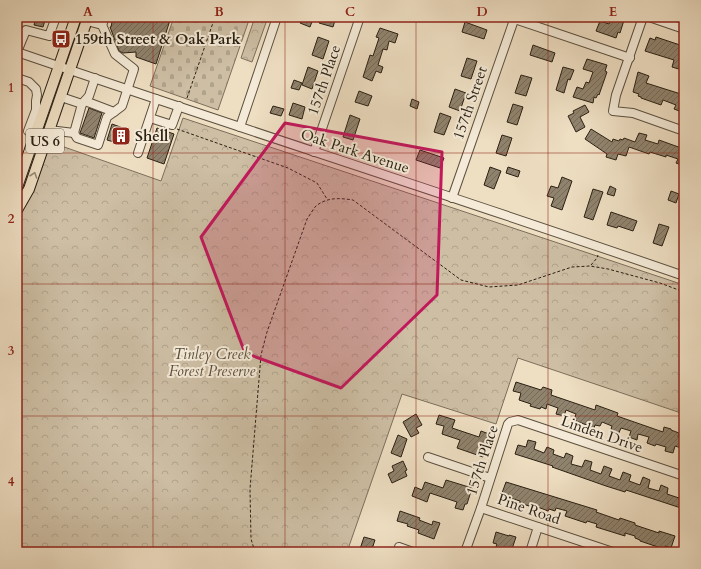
<svg xmlns="http://www.w3.org/2000/svg" width="701" height="569" font-family="Cardo,serif">
	<defs>
		<pattern id="cemetery-stones" width="16" height="16" patternUnits="userSpaceOnUse"><rect width="16" height="16" fill="#cdbea4"/><path d="M2 7V4a2 2 0 0 1 4 0v3zM10 15v-3a2 2 0 0 1 4 0v3z" fill="#b0a38c"/></pattern>
		<pattern id="park-crowns" width="20" height="18" patternUnits="userSpaceOnUse"><rect width="20" height="18" fill="#cdbea4"/><path d="M2 6a3 3 0 1 1 6 0M12 15a3 3 0 1 1 6 0" fill="none" stroke="#b0a38c"/></pattern>
		<pattern id="building-hatch" width="6" height="6" patternUnits="userSpaceOnUse"><rect width="6" height="6" fill="#90836e"/><path d="M-1 1l2-2M0 6l6-6M5 7l2-2" fill="none" stroke="#766b59"/></pattern>
	</defs>
	<rect width="100%" height="100%" fill="#eedec2"/>
	<filter id="stains"><feTurbulence type="fractalNoise" baseFrequency=".005" numOctaves="4"/><feColorMatrix values="0 0 0 0 .2 0 0 0 0 .09 0 0 0 0 .02 0 0 0 .5 -.17"/></filter>
	<radialGradient id="worn" r=".72"><stop offset=".6" stop-color="#630" stop-opacity="0"/><stop offset="1" stop-color="#630" stop-opacity=".3"/></radialGradient>
	<polygon fill="url(#cemetery-stones)" stroke="#7c6f5c" points="174,17 250,17 218,110 150,86"/>
	<g fill="url(#park-crowns)" stroke="#7c6f5c">
		<polygon points="255,17 268,17 252,62 241,58"/>
		<polygon points="183,118 684,285 684,414 518,358 496,424 402,394 347,552 17,552 17,160 42,168 50,142 161,181"/>
	</g>
	<g fill="url(#building-hatch)" stroke="#2a2013">
		<polygon points="36,17 46,17 43,27 34,25"/>
		<polygon points="113,17 122,17 122,19 134,17 171,17 156,64 136,57 136,52 123,53 119,51 110,27 111,27"/>
		<polygon points="302,17 307,17 313,19 310,27 300,23"/>
		<polygon points="321,17 336,17 333,27 319,23"/>
		<polygon points="612,17 625,17 620,33 618,32 616,38 596,31 600,21 609,24"/>
		<polygon points="465,22 487,30 484,39 462,32"/>
		<polygon points="380,28 398,34 395,43 389,41 387,50 383,49 378,65 383,67 381,73 376,71 372,81 363,77 370,55 373,56 379,38 376,37"/>
		<polygon points="318,37 329,41 323,59 312,55"/>
		<polygon points="656,37 680,45 679,46 682,47 682,49 684,50 684,65 682,70 672,67 674,60 645,51 650,38 655,40"/>
		<polygon points="533,45 555,53 552,62 530,55"/>
		<polygon points="467,58 477,61 471,79 461,76"/>
		<polygon points="587,59 607,65 605,71 607,72 599,95 598,94 596,98 594,97 593,103 573,97 577,87 583,89 586,82 589,83 593,72 583,69"/>
		<polygon points="308,67 318,71 312,89 302,85"/>
		<polygon points="563,67 574,70 570,80 568,79 564,93 556,90"/>
		<polygon points="638,72 649,76 646,83 684,95 684,107 682,112 674,109 676,105 663,100 661,105 641,98 641,97 638,96 639,94 633,92"/>
		<polygon points="521,75 532,78 526,96 515,93"/>
		<polygon points="294,80 302,83 299,90 291,88"/>
		<polygon points="455,89 466,93 460,111 449,107"/>
		<polygon points="359,91 372,96 368,106 355,102"/>
		<polygon points="412,99 419,102 417,109 410,106"/>
		<polygon points="293,103 305,107 302,119 289,115"/>
		<polygon points="513,104 523,107 517,125 507,122"/>
		<polygon points="585,105 589,112 580,117 585,127 576,132 568,116 574,113 573,111"/>
		<polygon points="273,106 284,109 281,116 270,113"/>
		<polygon points="89,108 102,113 94,138 80,133"/>
		<polygon points="440,113 451,117 444,135 434,132"/>
		<polygon points="350,115 360,119 353,140 343,137"/>
		<polygon points="112,124 126,129 121,144 107,140"/>
		<polygon points="157,128 174,134 164,164 147,158"/>
		<polygon points="591,129 612,142 613,139 619,141 620,139 623,140 624,138 635,142 639,133 647,135 645,140 658,144 659,140 684,149 684,166 676,163 678,159 666,155 666,157 650,152 649,154 629,147 626,156 618,154 616,160 606,157 607,154 585,139"/>
		<polygon points="502,135 512,138 506,156 496,153"/>
		<polygon points="420,150 444,158 440,168 416,160"/>
		<polygon points="490,167 501,171 494,189 484,185"/>
		<polygon points="508,167 520,171 518,177 506,173"/>
		<polygon points="562,177 572,181 562,210 551,206 554,198 547,196 551,186 558,188"/>
		<polygon points="610,186 616,189 614,196 607,194"/>
		<polygon points="593,189 603,192 593,220 584,217"/>
		<polygon points="671,191 679,194 676,203 668,200"/>
		<polygon points="611,212 637,221 633,231 618,226 617,228 607,225"/>
		<polygon points="659,224 669,227 662,246 653,243"/>
		<polygon points="516,382 541,390 543,387 552,390 551,395 595,410 596,405 618,413 617,416 663,432 664,427 671,429 671,430 679,433 678,437 684,439 684,449 675,446 673,453 665,451 666,447 656,444 655,446 647,443 649,437 638,434 637,440 629,437 631,431 621,428 618,435 610,433 612,426 602,422 600,426 595,425 594,428 574,420 576,414 566,410 564,416 556,414 558,408 547,404 546,409 541,407 540,409 530,406 531,404 519,400 521,393 513,391"/>
		<polygon points="416,414 422,425 416,428 419,433 411,437 403,422"/>
		<polygon points="439,415 455,420 452,428 479,437 481,431 489,434 486,440 488,441 483,457 457,448 460,440 442,434 444,426 436,424"/>
		<polygon points="398,435 407,439 401,457 391,453"/>
		<polygon points="528,440 536,442 534,449 544,453 547,447 554,450 553,454 564,458 566,453 573,456 571,464 582,467 585,460 592,462 590,470 601,474 604,466 612,469 609,476 620,480 623,472 631,475 629,481 640,485 643,477 650,480 648,488 659,491 661,485 668,488 667,494 679,498 683,486 684,486 684,509 626,490 625,492 606,486 552,467 553,466 515,454 518,445 526,447"/>
		<polygon points="403,461 407,470 405,471 407,476 392,483 388,474 394,471 392,466"/>
		<polygon points="446,480 472,488 467,504 465,504 463,510 455,508 457,502 430,493 427,502 412,496 415,487 422,490 425,482 443,488"/>
		<polygon points="506,482 597,510 596,512 619,520 620,518 635,523 635,525 659,533 659,531 675,536 671,548 665,546 664,549 640,541 640,540 635,538 635,536 625,533 625,536 596,527 597,524 587,521 586,523 565,516 567,511 556,508 555,511 549,509 548,511 530,504 529,506 520,503 520,501 507,497 507,495 502,493"/>
		<polygon points="400,511 420,518 419,520 432,525 433,521 440,523 434,539 418,533 419,530 407,526 408,524 397,521"/>
		<polygon points="496,532 509,536 509,535 516,537 511,552 494,552 497,544 493,543"/>
		<polygon points="364,537 375,540 371,552 359,552"/>
	</g>
	<g fill="none" stroke-linecap="round" stroke-linejoin="round">
		<g stroke="#5b503f" stroke-width="10">
			<g id="minor">
				<polyline points="509,17 630,58"/>
				<polyline points="643,17 616,95 613,111 633,113 684,131"/>
				<polyline points="649,17 684,29"/>
				<polyline points="102,25 105,17"/>
				<path d="M17,52C239,128 462,199 684,276"/>
				<polyline points="17,52 26,30 49,36 56,17"/>
				<polyline points="17,78 29,82 36,89 37,95 36,101 36,110 43,113"/>
				<polyline points="85,101 114,112 122,106 134,69 115,54 102,25 87,21"/>
				<polyline points="82,104 89,96 95,78"/>
				<polyline points="150,118 172,125 179,106"/>
				<polyline points="240,127 277,17"/>
				<polyline points="49,130 74,133 82,104 61,97"/>
				<polyline points="28,131 36,110"/>
				<polyline points="74,133 77,138 98,145 107,117 114,112"/>
				<polyline points="314,152 360,17"/>
				<polyline points="138,153 156,99"/>
				<polyline points="452,198 515,17"/>
				<polyline points="428,457 490,478"/>
				<polyline points="481,508 508,424 510,422 518,420 684,476"/>
				<polyline points="398,552 399,547 413,552"/>
				<polyline points="465,552 481,508 613,552"/>
				<polyline points="530,552 538,527"/>
			</g>
		</g>
		<g stroke="#2a2013" stroke-width="12">
			<g id="major">
				<polyline points="17,187 76,17"/>
				<polyline points="17,210 29,189 88,17"/>
			</g>
		</g>
		<g stroke="#2a2013" stroke-width="1" stroke-dasharray="3 2" stroke-linecap="butt">
			<polyline points="187,98 215,17"/>
			<polyline points="177,129 288,168 317,183 327,199"/>
			<polyline points="591,265 597,258 598,255"/>
			<path d="M255,552L251,539L250,489L261,355L267,332L307,219C310,215 313,209 316,206C327,197 340,198 353,200L461,280L489,287L518,285L572,267L590,266L608,269L660,283L684,292"/>
		</g>
		<use href="#minor" stroke="#f4ead7" stroke-width="8"/>
		<use href="#major" stroke="#eedec2" stroke-width="10"/>
	</g>
	<defs><path id="oneway-chevron" d="M-2-3.5L2.5 0L-2 3.5" fill="none" stroke-width="1.6" stroke-linecap="round" stroke-linejoin="round"/></defs>
	<use stroke="#968873" href="#oneway-chevron" transform="translate(34 175) rotate(-71)"/>
	<path fill="#c2185b" fill-opacity="0.2" stroke="#c2185b" stroke-width="3" stroke-linejoin="round" d="M285,123L442,152L437,295L341,388L245,353L201,237Z"/>
	<path fill="none" stroke="#8f2418" stroke-width="1" stroke-opacity="0.55" d="M153,17V552M285,17V552M416,17V552M548,17V552M17,153H684M17,284H684M17,416H684"/>
	<defs>
		<g id="bus-square" transform="scale(1)"><rect x="-9" y="-9" width="18" height="18" rx="4" fill="#8f2418" stroke="#f4ead7"/><path d="M-5-6H5V4H4V6H2V4H-2V6H-4V4H-5ZM-3.5-4V0h7V-4ZM-3.5 1.2v1.5H-2V1.2ZM2 1.2v1.5H3.5V1.2Z" fill="#fff"/></g>
		<g id="building-square" transform="scale(1)"><rect x="-9" y="-9" width="18" height="18" rx="4" fill="#8f2418" stroke="#f4ead7"/><path d="M-4-6H4V6H1V3H-1V6H-4ZM-2.5-4.3h1.7v1.8h-1.7ZM.8-4.3h1.7v1.8H.8ZM-2.5-1h1.7V.8h-1.7ZM.8-1h1.7V.8H.8Z" fill="#fff"/></g>
	</defs>
	<g fill-rule="evenodd">
		<use href="#bus-square" x="61" y="39"/>
		<use href="#building-square" x="121" y="136"/>
	</g>
	<g text-anchor="middle" dominant-baseline="central" stroke-width="4" stroke-linejoin="round" paint-order="stroke">
		<rect fill="#f4ead7" stroke="#675d4e" stroke-width="1" x="26" y="129" width="38" height="24" rx="3"/>
		<g font-size="14" font-weight="bold" fill="#2a2013">
			<text x="45" y="141">US 6</text>
		</g>
		<g font-size="15" font-weight="bold" fill="#2a2013" stroke="#f4ead7" text-anchor="start">
			<text x="75" y="39">159th Street &amp; Oak Park</text>
			<text x="135" y="136">Shell</text>
		</g>
		<g font-size="15" fill="#2a2013" stroke="#f4ead7">
			<text transform="translate(324 80) rotate(-71)">157th Place</text>
			<text transform="translate(470 103) rotate(-71)">157th Street</text>
			<text transform="translate(355 151) rotate(18)">Oak Park Avenue</text>
			<text transform="translate(602 434) rotate(19)">Linden Drive</text>
			<text transform="translate(482 460) rotate(-72)">157th Place</text>
			<text transform="translate(529 509) rotate(19)">Pine Road</text>
		</g>
		<g font-size="15" font-style="italic" fill="#5b4f3e" stroke="#f4ead7">
			<text x="212" y="354">Tinley Creek<tspan x="212" dy="17">Forest Preserve</tspan></text>
		</g>
	</g>
	<rect width="701" height="569" fill="none" stroke="#eedec2" stroke-width="44"/>
	<rect x="22" y="22" width="657" height="525" fill="none" stroke="#8f2418" stroke-width="1.5"/>
	<g font-size="13" text-anchor="middle" font-weight="bold" fill="#8f2418">
		<text x="88" y="16">A</text>
		<text x="219" y="16">B</text>
		<text x="350" y="16">C</text>
		<text x="482" y="16">D</text>
		<text x="613" y="16">E</text>
		<text x="11" y="92">1</text>
		<text x="11" y="223">2</text>
		<text x="11" y="355">3</text>
		<text x="11" y="486">4</text>
	</g>
	<rect width="100%" height="100%" filter="url(#stains)"/>
	<rect width="100%" height="100%" fill="url(#worn)"/>
</svg>
